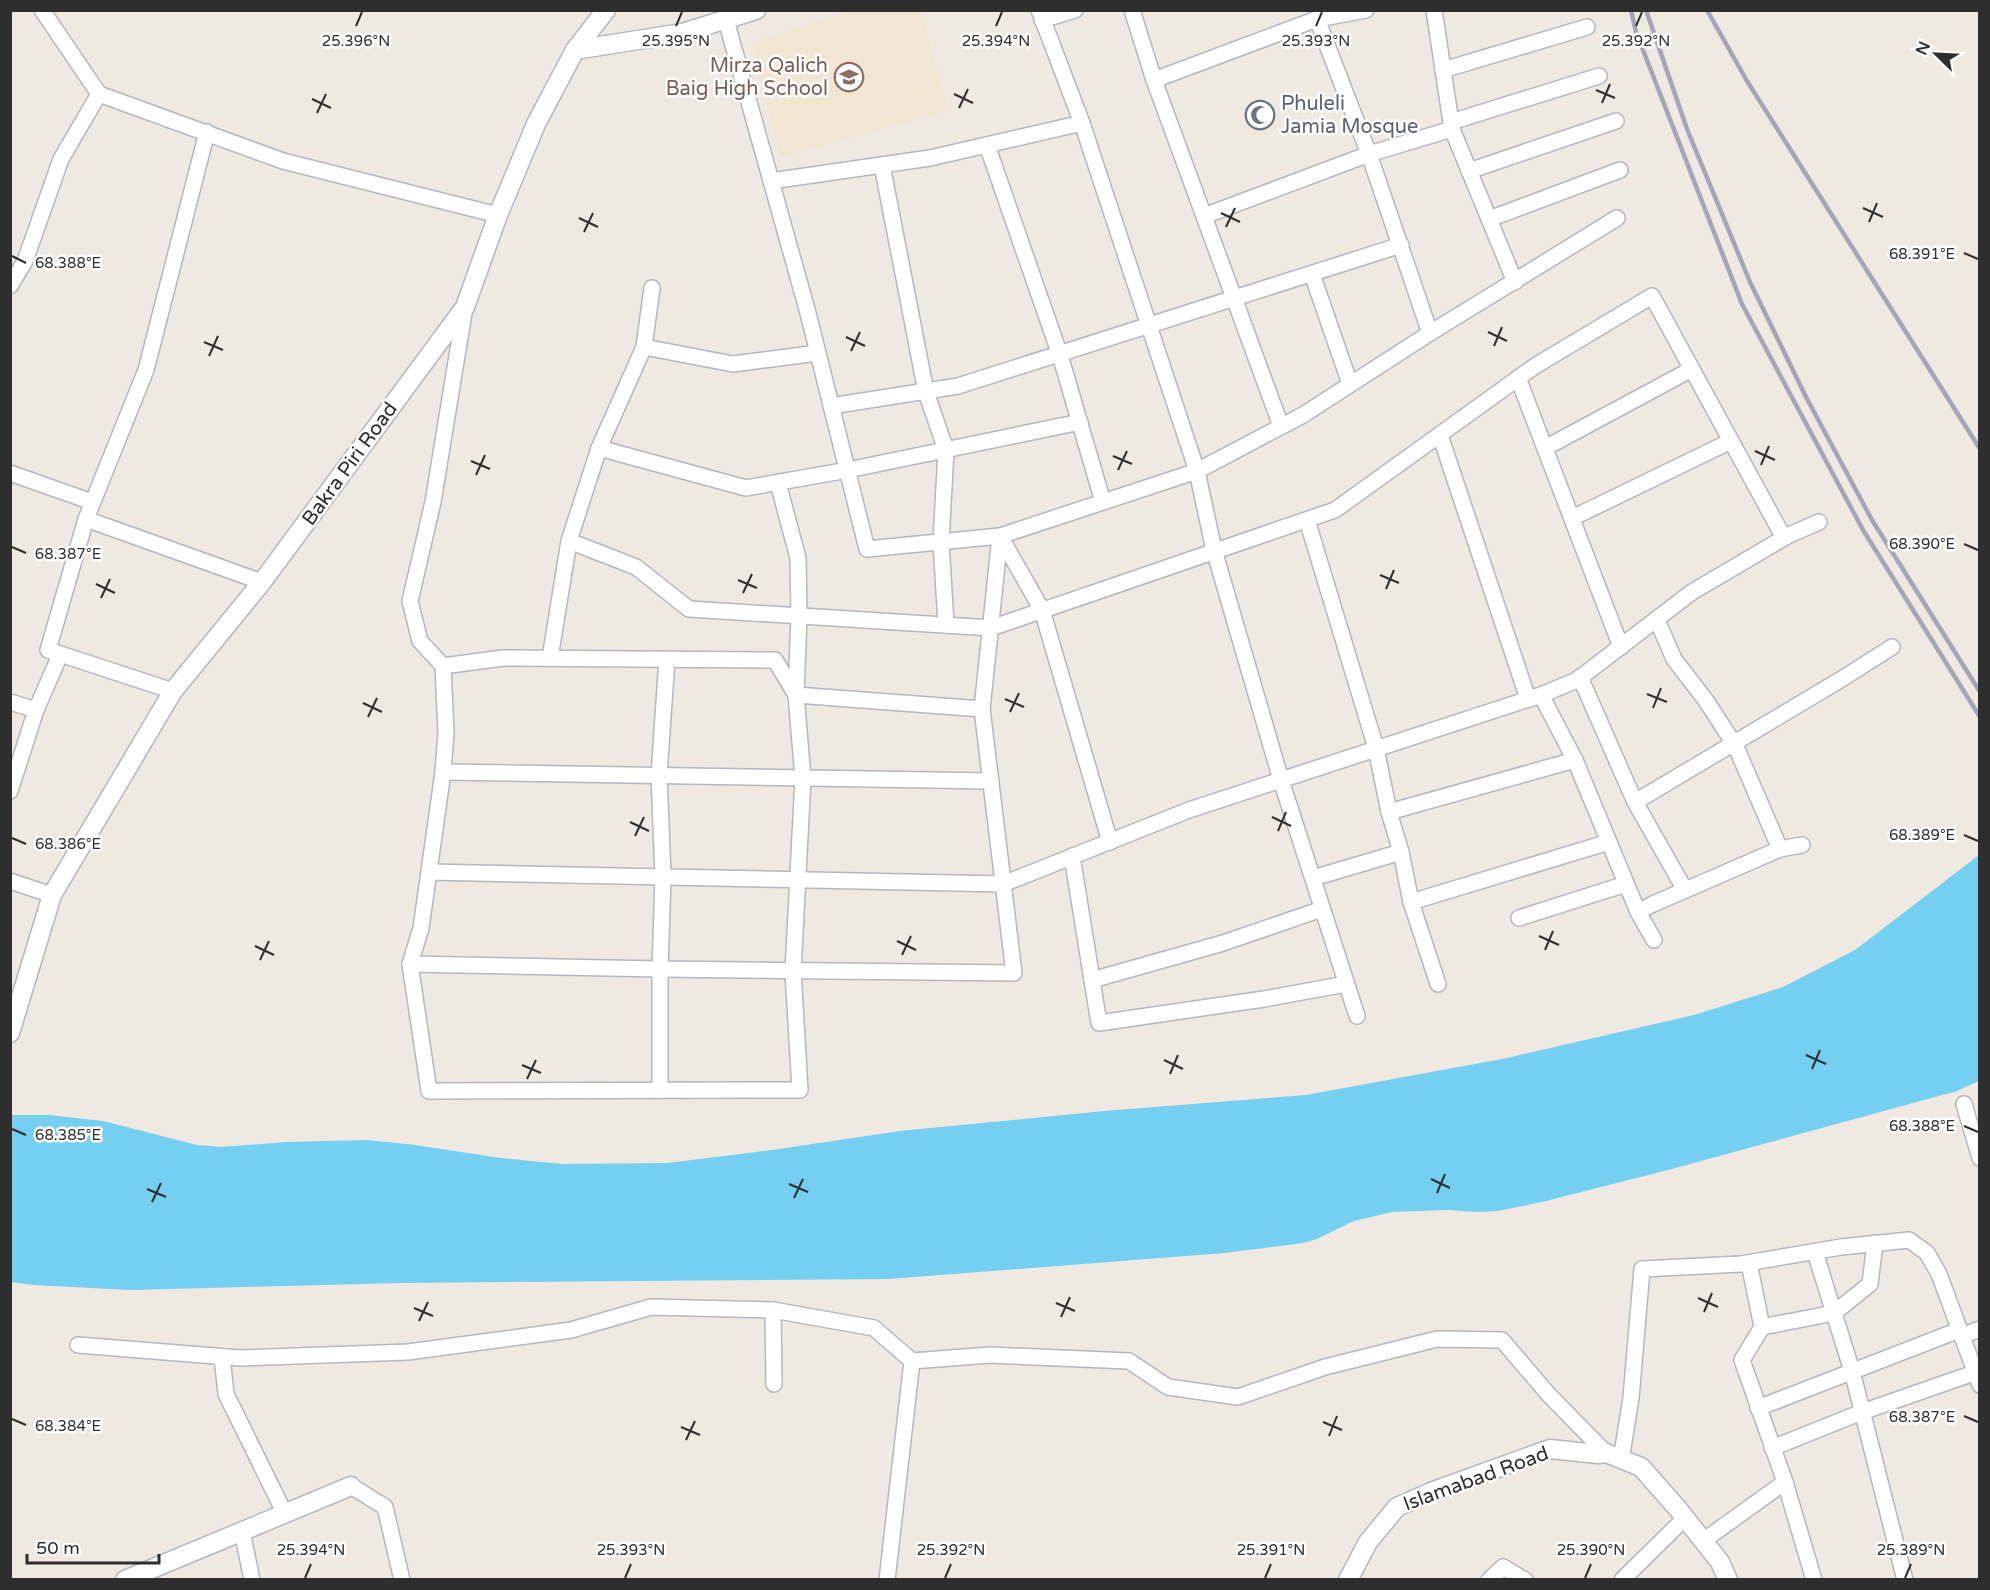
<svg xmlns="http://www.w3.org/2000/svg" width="1990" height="1590" font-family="'Varela Round',sans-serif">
	<rect width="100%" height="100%" fill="#efe9e1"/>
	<polygon fill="#f0e6d1" points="851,10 921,11 948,110 781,157 751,44"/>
	<polygon fill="#75cff0" points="1979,855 1979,1081 1957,1091 1668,1170 1542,1202 1498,1211 1478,1212 1447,1210 1392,1212 1354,1221 1317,1239 1303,1243 1224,1253 889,1279 401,1283 130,1290 33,1285 11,1282 11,1115 49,1115 103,1121 197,1145 221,1147 287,1142 367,1140 415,1145 501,1158 563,1164 667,1163 772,1150 900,1131 1104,1111 1306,1095 1502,1059 1694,1015 1783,987 1855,950"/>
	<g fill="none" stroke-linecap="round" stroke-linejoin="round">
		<g stroke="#b4b7c1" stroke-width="18">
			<g id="minor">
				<polyline points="42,10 99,94"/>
				<polyline points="1132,10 1154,80"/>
				<polyline points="1366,10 1317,19 1369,154 1430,333"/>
				<polyline points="726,20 808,313 867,549 1000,536 1197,471 1303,415 1430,333 1617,218"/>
				<polyline points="1042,20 1075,10"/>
				<polyline points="1443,70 1587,27"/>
				<polyline points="1451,122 1599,76"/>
				<polyline points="1082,123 1197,471 1214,550 1281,780 1357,1016"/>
				<polyline points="1452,129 1515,282"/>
				<polyline points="987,145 1060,355 1103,502"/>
				<polyline points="882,165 926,392 946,450 941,542 946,625"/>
				<polyline points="1469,171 1616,121"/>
				<polyline points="771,181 930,158 1082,123 1039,10"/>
				<polyline points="1204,216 1369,154 1452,129 1434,10"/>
				<polyline points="1489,219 1620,170"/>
				<polyline points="1312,274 1350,384"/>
				<polyline points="10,286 25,261 61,159 99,94 283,161 498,215"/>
				<polyline points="465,307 433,502 410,601 420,641 443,666 446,733 443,772 421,928 410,964 429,1091 800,1090 793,971 803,778 796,695 799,616 798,558 778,483"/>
				<polyline points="644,347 733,364 818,353"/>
				<polyline points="1518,378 1621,647"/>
				<polyline points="831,406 958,386 1401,245"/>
				<polyline points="1281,426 1154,80 1317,19"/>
				<polyline points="1440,435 1528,699"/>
				<polyline points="599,448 746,488 848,470 1080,422"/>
				<polyline points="1545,448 1692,369"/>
				<polyline points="10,473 92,502"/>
				<polyline points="1572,518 1731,441"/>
				<polyline points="86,519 262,582"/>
				<polyline points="1307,520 1376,748 1389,812 1401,852 1411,902 1438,984"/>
				<polyline points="1000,536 1042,610 1110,842"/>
				<polyline points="569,541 636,567 689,609 991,628 1335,510 1535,366 1652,296 1784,538"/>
				<polyline points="1657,620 1674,659 1707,702 1736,747 1780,849"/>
				<polyline points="550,658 569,541 599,448 644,347 652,288"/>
				<polyline points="1580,677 1635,802 1685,890"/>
				<polyline points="173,691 48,650 86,519 146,370 207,132"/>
				<polyline points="10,702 36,710 10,791"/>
				<polyline points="982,709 1000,536"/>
				<polyline points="36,710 60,655"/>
				<polyline points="1575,760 1638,912 1654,940"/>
				<polyline points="443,772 991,781"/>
				<polyline points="1635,802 1840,680 1892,647"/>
				<polyline points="1389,812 1575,760 1541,695"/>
				<polyline points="1072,856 1092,980 1223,943 1322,909"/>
				<polyline points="429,872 1003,884 1189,810 1541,695 1577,680 1692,592 1789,535 1819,522"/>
				<polyline points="1313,878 1401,852"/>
				<polyline points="10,881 52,895"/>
				<polyline points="1411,902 1609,842"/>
				<polyline points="1638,912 1653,904 1780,849 1802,845"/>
				<polyline points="1519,918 1626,884"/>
				<polyline points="410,964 660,969 1014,973 982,709 796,695 775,660 503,658 443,666"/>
				<polyline points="1092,980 1099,1023 1264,999 1346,984"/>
				<polyline points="660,1090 660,969 663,876 659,775 667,659"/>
				<polyline points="1964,1104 1980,1158"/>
				<polyline points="1815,1252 1852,1371 1905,1580"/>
				<polyline points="1749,1263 1762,1327 1742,1360 1785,1482 1814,1580"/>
				<polyline points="773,1310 774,1384"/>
				<polyline points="1762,1327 1834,1313 1870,1284 1875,1243"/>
				<polyline points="1961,1336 1980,1329"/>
				<polyline points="78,1345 240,1358 408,1352 571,1330 651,1307 773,1310 874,1328 912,1361 887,1580"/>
				<polyline points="222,1357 226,1394 285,1514"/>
				<polyline points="912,1361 990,1355 1129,1361 1168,1387 1238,1397 1325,1367 1437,1339 1502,1340 1549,1395 1606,1453"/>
				<polyline points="1758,1408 1959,1330"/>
				<polyline points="1772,1448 1862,1412 1974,1373"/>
				<polyline points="1621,1460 1631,1398 1642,1269 1741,1264 1841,1247 1909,1240 1927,1253 1939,1274 1980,1385"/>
				<polyline points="351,1486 385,1507 402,1580"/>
				<polyline points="242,1531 252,1580"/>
				<polyline points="1703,1541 1785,1482"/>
				<polyline points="1489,1580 1503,1567 1525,1580"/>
				<polyline points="1622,1580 1685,1518"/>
			</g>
		</g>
		<g stroke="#b4b7c1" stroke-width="21">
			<g id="tertiary">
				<polyline points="575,50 682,33 756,10"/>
				<polyline points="10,1033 52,895 173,691 262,582 465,307 498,215 536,124 575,50 606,10"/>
				<polyline points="125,1580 351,1486"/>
				<polyline points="1348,1580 1368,1542 1397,1507 1431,1492 1550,1449 1598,1454 1606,1453 1641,1467 1678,1509 1720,1562 1728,1580"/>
			</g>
		</g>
		<use href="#minor" stroke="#fff" stroke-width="15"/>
		<use href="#tertiary" stroke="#fff" stroke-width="18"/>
		<g stroke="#a3a6b8" stroke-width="4.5">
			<polyline points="1631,10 1636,32 1742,304 1863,530 1980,717"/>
			<polyline points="1646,10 1687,129 1750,282 1806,397 1872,520 1980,692"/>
			<polyline points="1707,10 1747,81 1980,449"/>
		</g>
	</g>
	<path fill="none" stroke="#2e2e2e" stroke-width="2" d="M356,26L362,12M676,26L682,12M996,26L1002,12M1316,26L1322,12M1636,26L1642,12M1596,90L1615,98M954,94L973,103M312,99L331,108M1602,103L1610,84M959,108L968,89M317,113L326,94M1863,208L1883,217M1221,213L1240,222M579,218L598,227M1869,222L1877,203M1226,227L1235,208M584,232L593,213M1964,253L1978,259M12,256L26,263M1488,332L1507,341M846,337L865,346M204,342L223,350M1494,346L1502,327M851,351L860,332M209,356L218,336M1755,451L1775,460M1113,456L1132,464M471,461L490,469M1761,465L1769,446M1118,470L1127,451M476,475L485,455M1964,544L1978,550M12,547L26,553M1380,575L1399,583M738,580L757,588M96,584L115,593M1386,589L1394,570M743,593L752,574M101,598L110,579M1647,694L1667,702M1005,699L1024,707M363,703L382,712M1653,708L1661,688M1010,712L1019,693M368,717L377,698M1272,817L1291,826M630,822L649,831M1278,831L1286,812M1964,835L1978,841M635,836L644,817M12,838L26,844M1539,936L1559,945M897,941L916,950M255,946L274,955M1545,950L1553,931M902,955L911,936M260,960L269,941M1806,1055L1826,1064M1164,1060L1183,1069M522,1065L541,1073M1812,1069L1820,1050M1170,1074L1178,1055M527,1079L536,1060M1964,1126L1978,1132M12,1129L26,1135M1431,1179L1450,1188M789,1184L808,1192M147,1189L166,1197M1437,1193L1445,1174M794,1198L803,1179M152,1202L161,1183M1698,1298L1718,1307M1056,1303L1075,1311M414,1308L433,1316M1704,1312L1712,1293M1061,1317L1070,1297M419,1321L428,1302M1964,1416L1978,1422M12,1419L26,1425M1323,1422L1342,1430M681,1427L700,1435M1329,1436L1337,1416M686,1440L695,1421M305,1578L311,1564M625,1578L631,1564M945,1578L951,1564M1265,1578L1271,1564M1585,1578L1591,1564M1905,1578L1911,1564"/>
	<defs>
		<g id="school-ring" transform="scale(1.5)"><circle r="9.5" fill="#fff" stroke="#8d6e63" stroke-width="1.5"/><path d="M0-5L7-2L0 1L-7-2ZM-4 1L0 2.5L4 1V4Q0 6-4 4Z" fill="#8d6e63"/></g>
		<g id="mosque-ring" transform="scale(1.5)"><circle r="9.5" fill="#fff" stroke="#6b7280" stroke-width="1.5"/><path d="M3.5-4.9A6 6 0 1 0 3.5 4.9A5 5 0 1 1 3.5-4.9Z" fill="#6b7280"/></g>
	</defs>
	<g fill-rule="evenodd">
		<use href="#school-ring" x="849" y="77"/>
		<use href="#mosque-ring" x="1260" y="115"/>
	</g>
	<g text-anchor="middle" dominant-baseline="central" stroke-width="5" stroke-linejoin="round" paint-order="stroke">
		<g font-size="20" fill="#785e54" stroke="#fff" text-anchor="end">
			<text x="828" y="66">Mirza Qalich<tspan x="828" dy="23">Baig High School</tspan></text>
		</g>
		<g font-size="20" fill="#5b616d" stroke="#fff" text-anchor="start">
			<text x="1281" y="104">Phuleli<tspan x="1281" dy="23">Jamia Mosque</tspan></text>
		</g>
		<g font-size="20" fill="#2e2e2e" stroke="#fff">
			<text transform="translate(350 464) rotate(-54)">Bakra Piri Road</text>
			<text transform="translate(1476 1479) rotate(-20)">Islamabad Road</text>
		</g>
	</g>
	<g font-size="15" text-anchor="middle" fill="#2e2e2e" stroke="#fff" stroke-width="5" stroke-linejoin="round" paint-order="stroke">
		<text x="676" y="46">25.395°N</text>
		<text x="996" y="46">25.394°N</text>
		<text x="1316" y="46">25.393°N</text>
		<text x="1636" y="46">25.392°N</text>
		<text x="356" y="46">25.396°N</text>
		<text x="1922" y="259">68.391°E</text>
		<text x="68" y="268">68.388°E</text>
		<text x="1922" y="549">68.390°E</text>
		<text x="68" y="559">68.387°E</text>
		<text x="1922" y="840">68.389°E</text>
		<text x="68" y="849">68.386°E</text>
		<text x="1922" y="1131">68.388°E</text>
		<text x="68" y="1140">68.385°E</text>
		<text x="1922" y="1422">68.387°E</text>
		<text x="68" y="1431">68.384°E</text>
		<text x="311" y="1555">25.394°N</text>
		<text x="631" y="1555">25.393°N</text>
		<text x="951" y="1555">25.392°N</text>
		<text x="1271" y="1555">25.391°N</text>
		<text x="1591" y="1555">25.390°N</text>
		<text x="1911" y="1555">25.389°N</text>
	</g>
	<rect width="1990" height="1590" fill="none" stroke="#2e2e2e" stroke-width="24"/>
	<g transform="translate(1936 54) rotate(294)" stroke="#ffffff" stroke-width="4.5" paint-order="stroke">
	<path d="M0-4.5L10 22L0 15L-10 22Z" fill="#2e2e2e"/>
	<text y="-9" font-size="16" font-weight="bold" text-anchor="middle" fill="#2e2e2e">N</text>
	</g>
	<path d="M27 1554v9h132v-9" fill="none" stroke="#2e2e2e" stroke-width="3"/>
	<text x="36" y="1554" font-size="18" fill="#2e2e2e" stroke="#ffffff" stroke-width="4.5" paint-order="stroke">50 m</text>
</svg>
